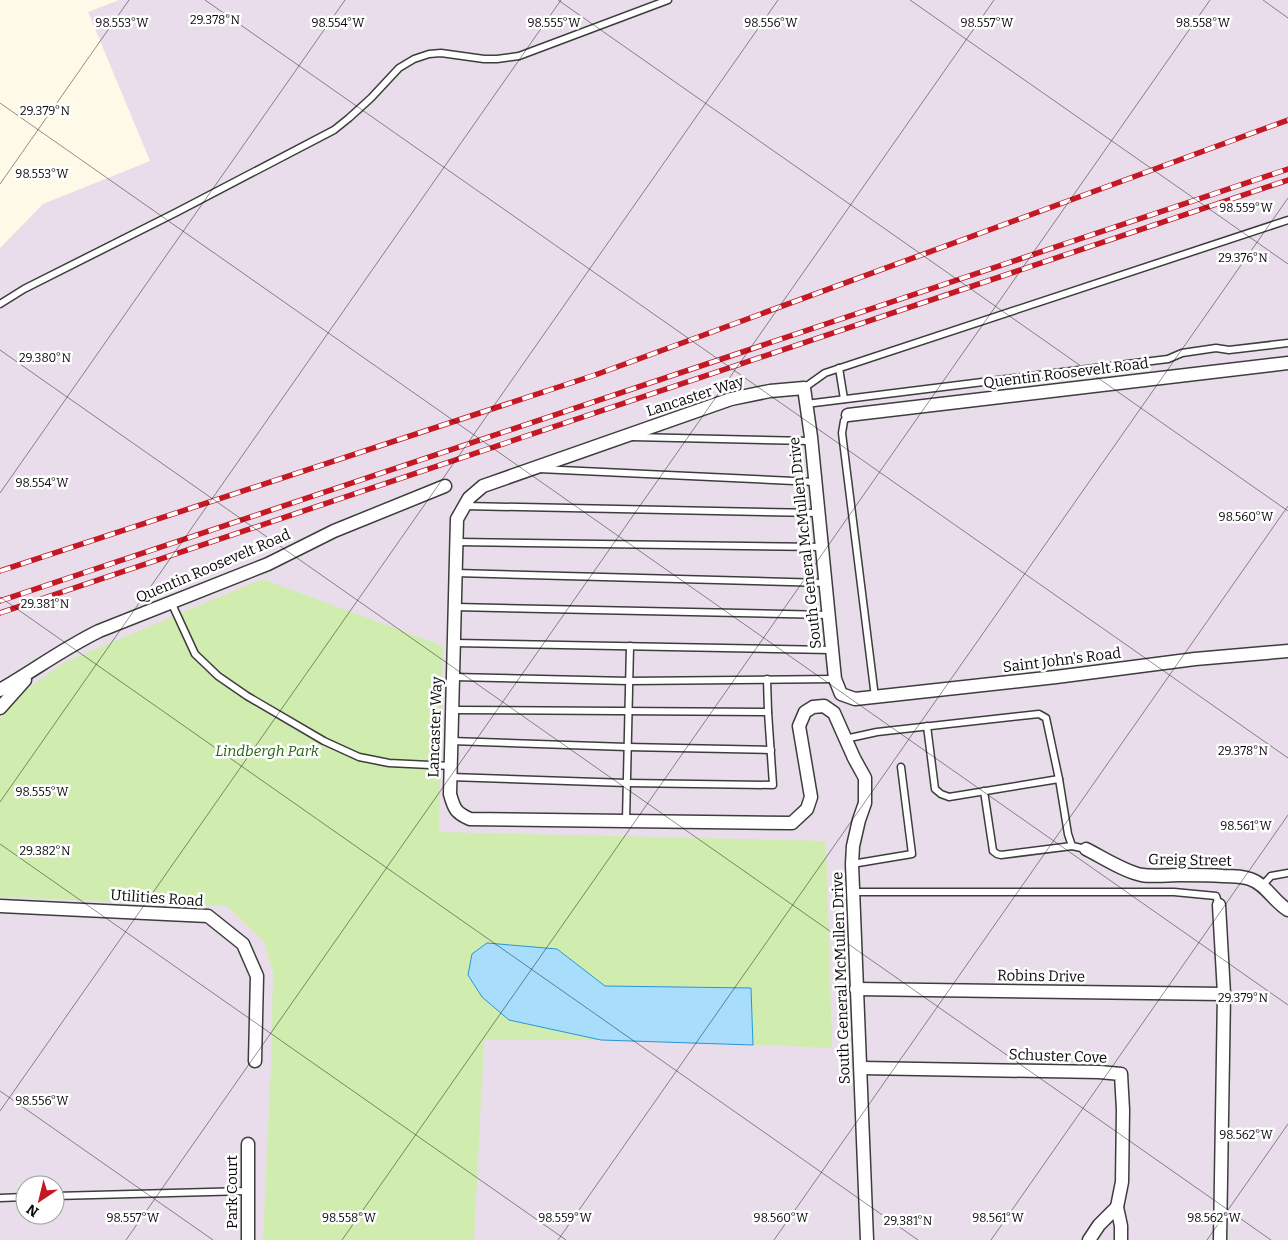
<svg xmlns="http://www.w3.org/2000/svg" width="1288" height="1240" font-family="Bitter,serif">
	<rect width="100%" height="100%" fill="#fffae8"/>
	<path fill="#e9ddeb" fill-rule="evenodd" d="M119,0H1288V1240H0V248L43,204L150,161L88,12ZM25,1185H55V1215H25Z"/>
	<polygon fill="#d0ecaf" points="262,579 443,646 439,832 826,841 832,1048 695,1042 601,1040 484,1040 474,1240 263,1240 271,1065 273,973 264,942 227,906 0,897 0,718 25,691 63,663"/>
	<polygon fill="#a8defb" stroke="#2996d7" points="487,943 557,949 605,986 751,988 753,1045 601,1040 509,1020 482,997 468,975 472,954"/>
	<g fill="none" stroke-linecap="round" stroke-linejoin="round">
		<g stroke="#3d3d3d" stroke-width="9">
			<g id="lane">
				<polyline points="0,304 24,289 177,212 334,130 349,118 371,98 399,68 414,59 429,54 441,53 484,59 497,59 519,56 668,0"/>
				<polyline points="839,368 844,399"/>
				<polyline points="804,388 825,373 1288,220"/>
				<polyline points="806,404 1168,359 1182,353 1216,348 1229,350 1288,343"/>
				<polyline points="848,415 844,421 842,433 875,697"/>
				<polyline points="632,437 811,441"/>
				<polyline points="539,469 815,482"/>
				<polyline points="465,506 818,513"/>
				<polyline points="457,542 822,547"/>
				<polyline points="456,573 825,583"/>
				<polyline points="171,602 195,654 218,676 247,696 324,741 359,757 389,763 451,766"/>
				<polyline points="455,607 829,615"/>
				<polyline points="454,643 832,650"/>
				<polyline points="453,677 629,681 835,679"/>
				<polyline points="452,710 768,712"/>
				<polyline points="927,726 935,789 941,794 949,797 1059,779"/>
				<polyline points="845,739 877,732 1039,714 1046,718 1059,779 1068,834 1072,846 1086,849"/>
				<polyline points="451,741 627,747 771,750"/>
				<polyline points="450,777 627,783 773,785 768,712 767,679"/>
				<polyline points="984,791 993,851 997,854 1001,855 1072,846"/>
				<polyline points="626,821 630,646"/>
				<polyline points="852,864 912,854 901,767"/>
				<polyline points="1262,886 1271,876 1288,873"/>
				<polyline points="854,892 1174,892 1216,896 1219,905"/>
				<polyline points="55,1196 248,1191"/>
				<polyline points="0,1198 25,1197"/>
			</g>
		</g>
		<g stroke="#3d3d3d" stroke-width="15">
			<g id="street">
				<polyline points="848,415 1288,363"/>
				<path d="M0,690C33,671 64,648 99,631L268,564L334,531L445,486"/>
				<polyline points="0,708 25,680"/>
				<path d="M1086,849C1102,857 1125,872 1142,875C1154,877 1168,875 1180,875C1195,875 1209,875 1223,876C1231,876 1242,876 1250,879C1266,884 1274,902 1288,910"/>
				<polyline points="1219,905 1224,994 1220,1240"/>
				<polyline points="0,906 208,916 243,944 257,976 255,1061"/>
				<polyline points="856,989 1224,994"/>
				<polyline points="861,1068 1099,1072 1121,1074 1123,1110 1122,1182 1117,1207 1121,1226 1121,1240"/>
				<polyline points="248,1240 248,1144"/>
				<path d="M867,1240L852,864L853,846L859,820L865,803V778L854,758L834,713L824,706L813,707L805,712L799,726L811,797L807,809L792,823L470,819C456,813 454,809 450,794L457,519L469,498L483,486L731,399L770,391L804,388L811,437L835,679L841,694L855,699L1056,677L1195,659L1288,651"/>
				<polyline points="1089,1240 1099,1225 1117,1207"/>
			</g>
		</g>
		<use href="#lane" stroke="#fff" stroke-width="6"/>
		<use href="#street" stroke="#fff" stroke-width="12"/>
		<g stroke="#c41925" stroke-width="5.5">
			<g id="rail">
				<polyline points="0,571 595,375 1288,120"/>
				<polyline points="0,601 1288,169"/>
				<polyline points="0,613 1288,180"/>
			</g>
		</g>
		<use href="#rail" stroke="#fff" stroke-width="4" stroke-dasharray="11" stroke-linecap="butt"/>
	</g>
	<path fill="none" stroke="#0a0a0a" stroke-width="1" stroke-opacity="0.45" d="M205,0L1288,758M558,0L1288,511M910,0L1288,264M1263,0L1288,18M0,103L1288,1005M0,184L129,0M0,350L1271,1240M0,493L345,0M0,597L918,1240M0,802L561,0M0,844L566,1240M0,1091L213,1240M0,1111L778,0M126,1240L994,0M342,1240L1210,0M558,1240L1288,198M774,1240L1288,506M991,1240L1288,815M1207,1240L1288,1124"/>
	<g text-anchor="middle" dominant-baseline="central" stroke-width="5" stroke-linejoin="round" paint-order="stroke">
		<g font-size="15" fill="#0a0a0a" stroke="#fff">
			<text transform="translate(1066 373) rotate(-7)">Quentin Roosevelt Road</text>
			<text transform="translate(695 396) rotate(-18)">Lancaster Way</text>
			<text transform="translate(805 543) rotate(-96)">South General McMullen Drive</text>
			<text transform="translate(213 566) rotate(-23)">Quentin Roosevelt Road</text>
			<text transform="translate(1062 660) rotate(-7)">Saint John's Road</text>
			<text transform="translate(435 727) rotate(-88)">Lancaster Way</text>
			<text transform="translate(1190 860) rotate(1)">Greig Street</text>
			<text transform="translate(157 898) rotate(4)">Utilities Road</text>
			<text transform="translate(1041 976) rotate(1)">Robins Drive</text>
			<text transform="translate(841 978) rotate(-92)">South General McMullen Drive</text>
			<text transform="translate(1058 1056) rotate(2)">Schuster Cove</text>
			<text transform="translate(232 1192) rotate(-90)">Park Court</text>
		</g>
		<g font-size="15" font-style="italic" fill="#296617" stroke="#fff">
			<text x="267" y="751">Lindbergh Park</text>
		</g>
	</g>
	<g font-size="12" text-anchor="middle" fill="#0a0a0a" stroke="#fff" stroke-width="5" stroke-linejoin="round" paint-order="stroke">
		<text x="215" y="24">29.378°N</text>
		<text x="122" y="27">98.553°W</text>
		<text x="338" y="27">98.554°W</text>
		<text x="554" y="27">98.555°W</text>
		<text x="771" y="27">98.556°W</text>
		<text x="987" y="27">98.557°W</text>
		<text x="1203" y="27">98.558°W</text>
		<text x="45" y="115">29.379°N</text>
		<text x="42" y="178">98.553°W</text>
		<text x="1246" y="212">98.559°W</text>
		<text x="1243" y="262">29.376°N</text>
		<text x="45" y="362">29.380°N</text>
		<text x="42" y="487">98.554°W</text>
		<text x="1246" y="521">98.560°W</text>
		<text x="45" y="608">29.381°N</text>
		<text x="1243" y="755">29.378°N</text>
		<text x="42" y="796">98.555°W</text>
		<text x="1246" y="830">98.561°W</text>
		<text x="45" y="855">29.382°N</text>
		<text x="1243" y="1002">29.379°N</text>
		<text x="42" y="1105">98.556°W</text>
		<text x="1246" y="1139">98.562°W</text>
		<text x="133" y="1222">98.557°W</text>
		<text x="349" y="1222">98.558°W</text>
		<text x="565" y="1222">98.559°W</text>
		<text x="781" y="1222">98.560°W</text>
		<text x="998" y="1222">98.561°W</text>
		<text x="1214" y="1222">98.562°W</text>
		<text x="908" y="1225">29.381°N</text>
	</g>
	<g transform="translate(40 1200) rotate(215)"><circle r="24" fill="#ffffff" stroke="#9d9d9d"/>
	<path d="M0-4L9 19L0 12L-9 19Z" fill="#c41925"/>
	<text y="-8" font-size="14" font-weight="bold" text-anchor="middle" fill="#0a0a0a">N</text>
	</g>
</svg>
